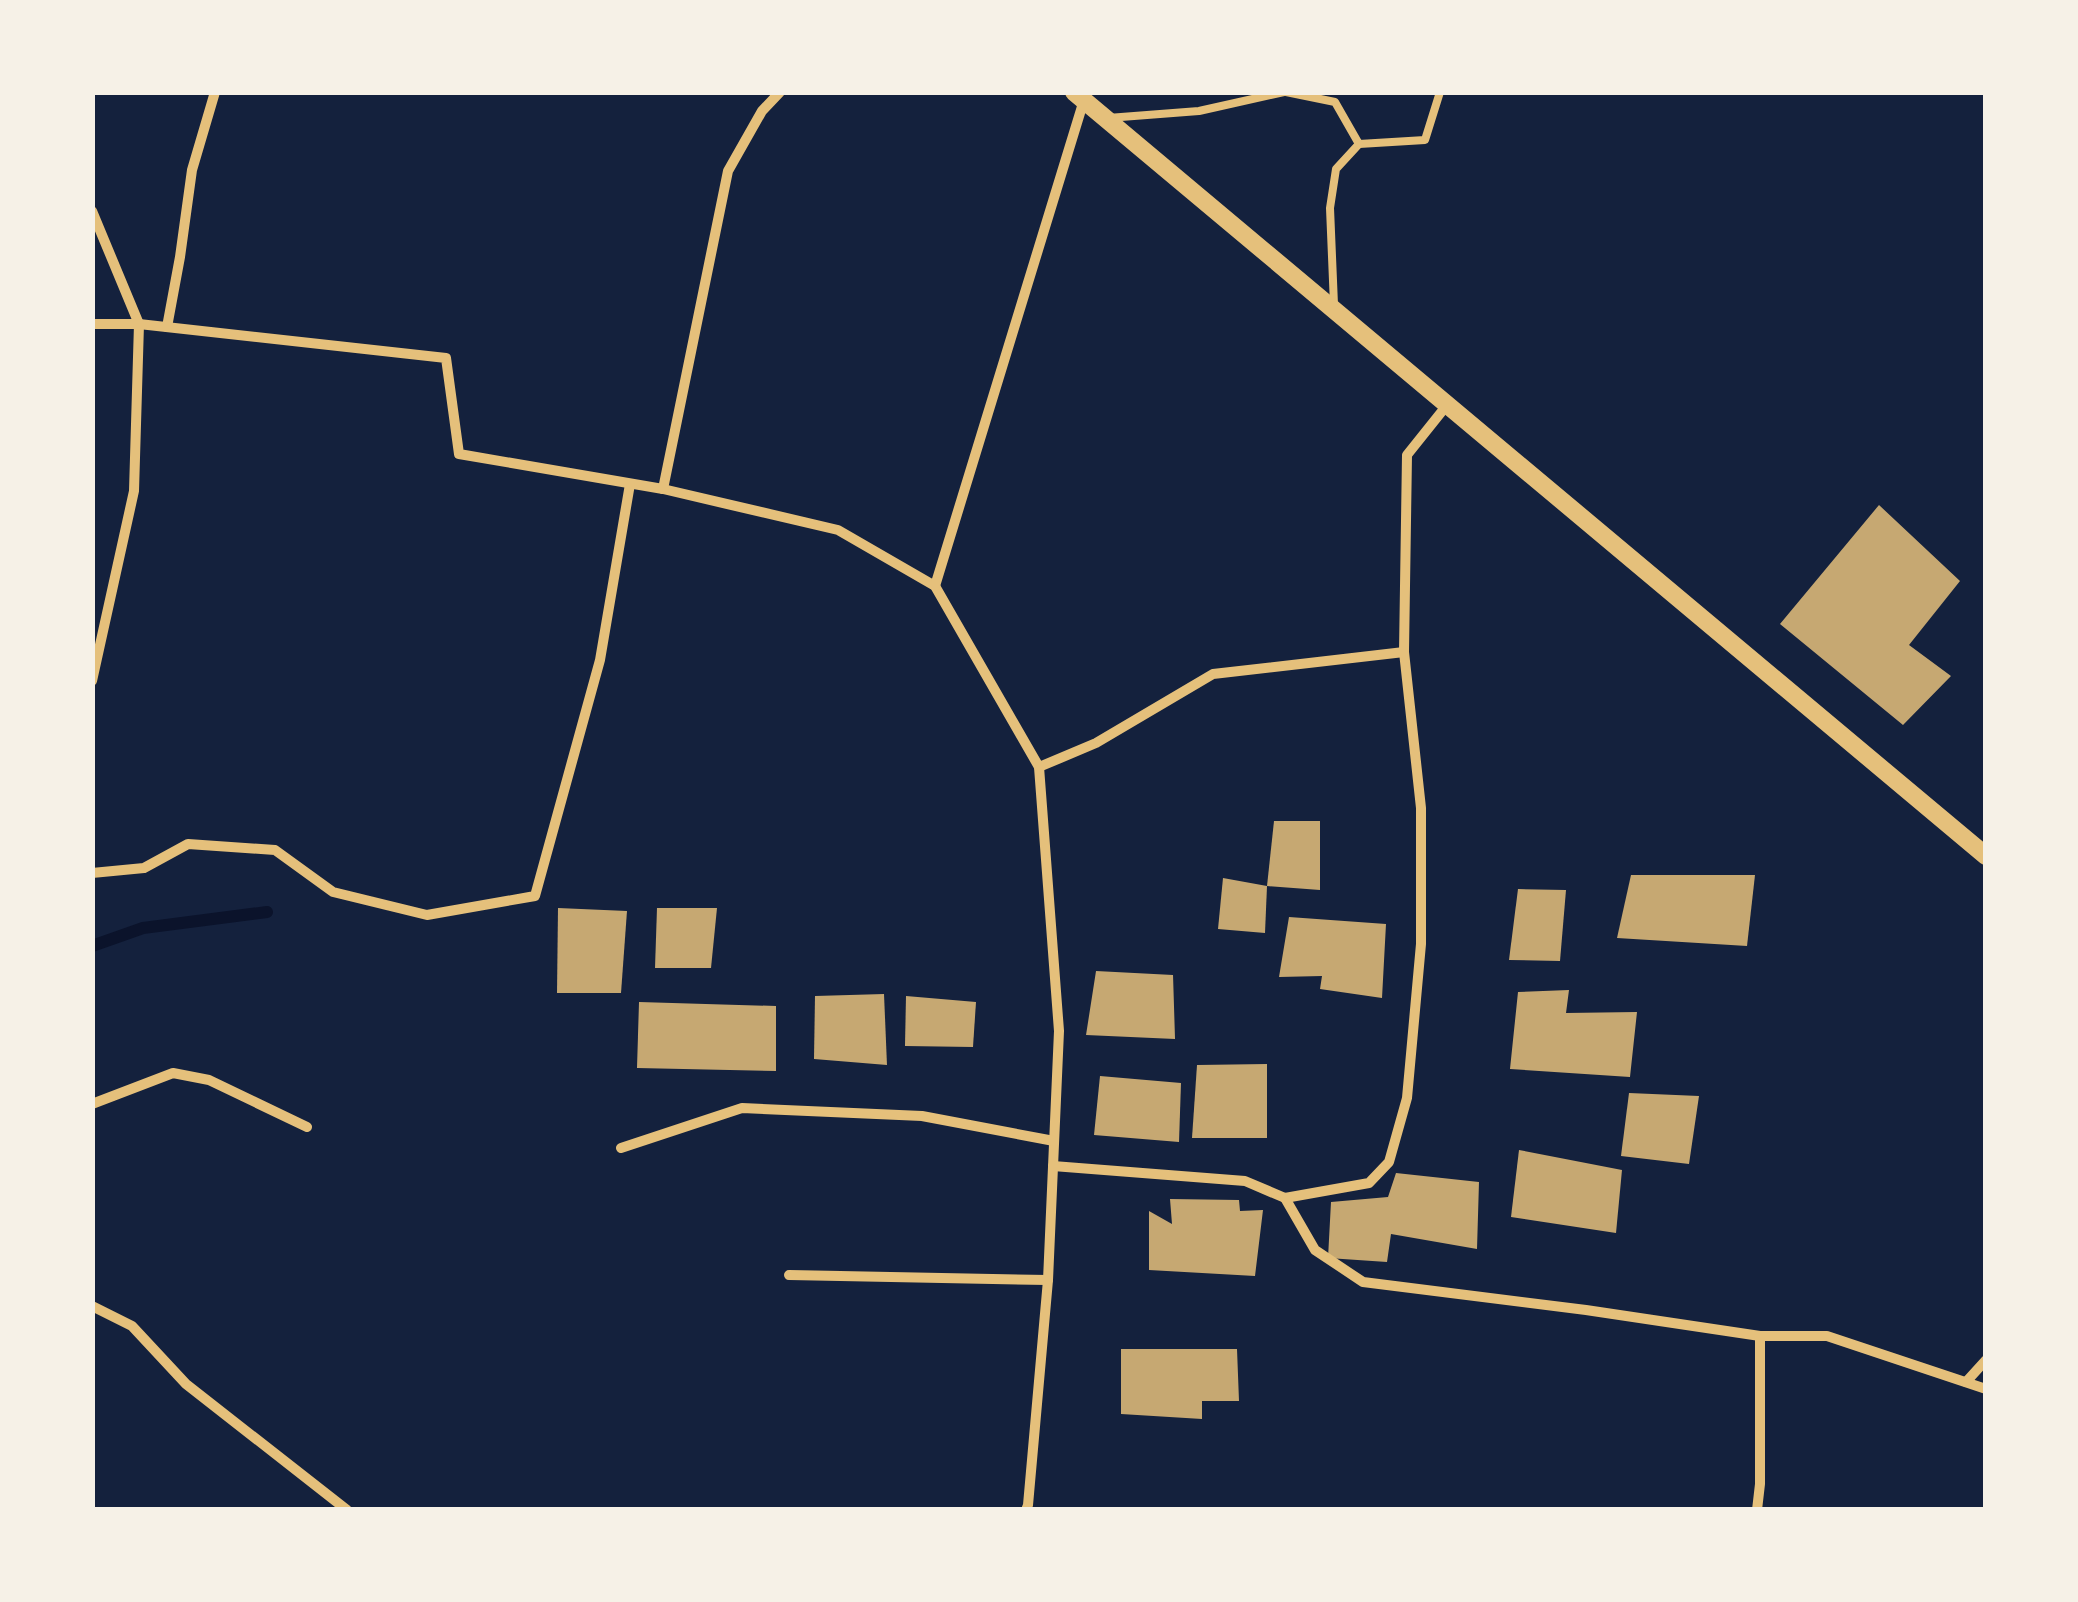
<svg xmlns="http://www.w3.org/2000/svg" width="2078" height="1602" font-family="Commissioner,sans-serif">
	<rect width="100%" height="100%" fill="#14213d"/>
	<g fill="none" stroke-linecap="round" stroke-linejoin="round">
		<polyline stroke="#0b132b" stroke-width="12" points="92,946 143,928 267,912"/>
	</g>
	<g fill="#c6a872">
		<polygon points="1879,505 1960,581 1909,645 1951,676 1903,725 1780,624"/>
		<polygon points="1274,821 1320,821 1320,890 1267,886"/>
		<polygon points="1631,875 1755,875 1747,946 1617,938"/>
		<polygon points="1223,878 1267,886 1265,933 1218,929"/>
		<polygon points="1518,889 1566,890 1560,961 1509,960"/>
		<polygon points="558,908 627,911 621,993 557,993"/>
		<polygon points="657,908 717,908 711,968 655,968"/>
		<polygon points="1289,917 1386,924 1382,998 1320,989 1322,976 1279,977"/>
		<polygon points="1096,971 1173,975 1175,1039 1086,1035"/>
		<polygon points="1569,990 1566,1013 1637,1012 1630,1077 1510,1069 1518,992"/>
		<polygon points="884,994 887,1065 814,1059 815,996"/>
		<polygon points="906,996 976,1002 973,1047 905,1046"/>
		<polygon points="639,1002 776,1006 776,1071 637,1068"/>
		<polygon points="1267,1064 1267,1138 1192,1138 1197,1065"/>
		<polygon points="1100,1076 1181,1083 1179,1142 1094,1135"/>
		<polygon points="1629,1093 1699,1096 1689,1164 1621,1156"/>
		<polygon points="1519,1150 1622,1170 1616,1233 1511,1217"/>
		<polygon points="1396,1173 1479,1182 1477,1249 1391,1234 1387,1262 1328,1258 1331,1202 1388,1197"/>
		<polygon points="1170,1199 1239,1200 1240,1211 1263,1210 1255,1276 1149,1270 1149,1211 1172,1224"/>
		<polygon points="1121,1349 1237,1349 1239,1401 1202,1401 1202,1419 1121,1414"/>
	</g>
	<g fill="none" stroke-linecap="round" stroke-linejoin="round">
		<g stroke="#e5c07b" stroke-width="8">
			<polyline points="1286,92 1335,102 1359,144 1425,140 1440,92"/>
			<polyline points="1108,118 1199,111 1284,92"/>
			<polyline points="1334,305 1330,208 1336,169 1359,144"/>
		</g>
		<g stroke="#e5c07b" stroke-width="10">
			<polyline points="92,211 139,324 134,491 92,681"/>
			<polyline points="92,324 139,324 446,358 459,454 663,489 838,530 935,586 1039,767 1059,1031 1048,1280 1028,1505 1026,1510"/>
			<polyline points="167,327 180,257 192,170 215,92"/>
			<polyline points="663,489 728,171 762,111 780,92"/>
			<polyline points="935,586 1084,100"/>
			<polyline points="1039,767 1096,743 1213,674 1404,652"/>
			<polyline points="92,873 144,868 188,844 275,850 333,892 427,915 535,896 600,660 630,484"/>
			<polyline points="92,1104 173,1073 209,1080 307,1127"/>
			<polyline points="621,1148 742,1108 922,1116 1054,1141"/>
			<polyline points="1053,1166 1245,1181 1285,1198 1369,1183 1389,1162 1407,1098 1421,944 1421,808 1404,652 1407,455 1447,405"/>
			<polyline points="1285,1198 1315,1250 1363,1282 1586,1310 1760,1336 1827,1336 1986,1389"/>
			<polyline points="789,1275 1048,1280"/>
			<polyline points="92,1306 132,1326 186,1384 347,1510"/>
			<polyline points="1966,1382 1986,1360"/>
			<polyline points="1757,1510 1760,1484 1760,1336"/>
		</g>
		<polyline stroke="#e5c07b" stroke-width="18" points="1074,92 1986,856"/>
	</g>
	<rect width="2078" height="1602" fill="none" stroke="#f6f1e7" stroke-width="190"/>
</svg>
